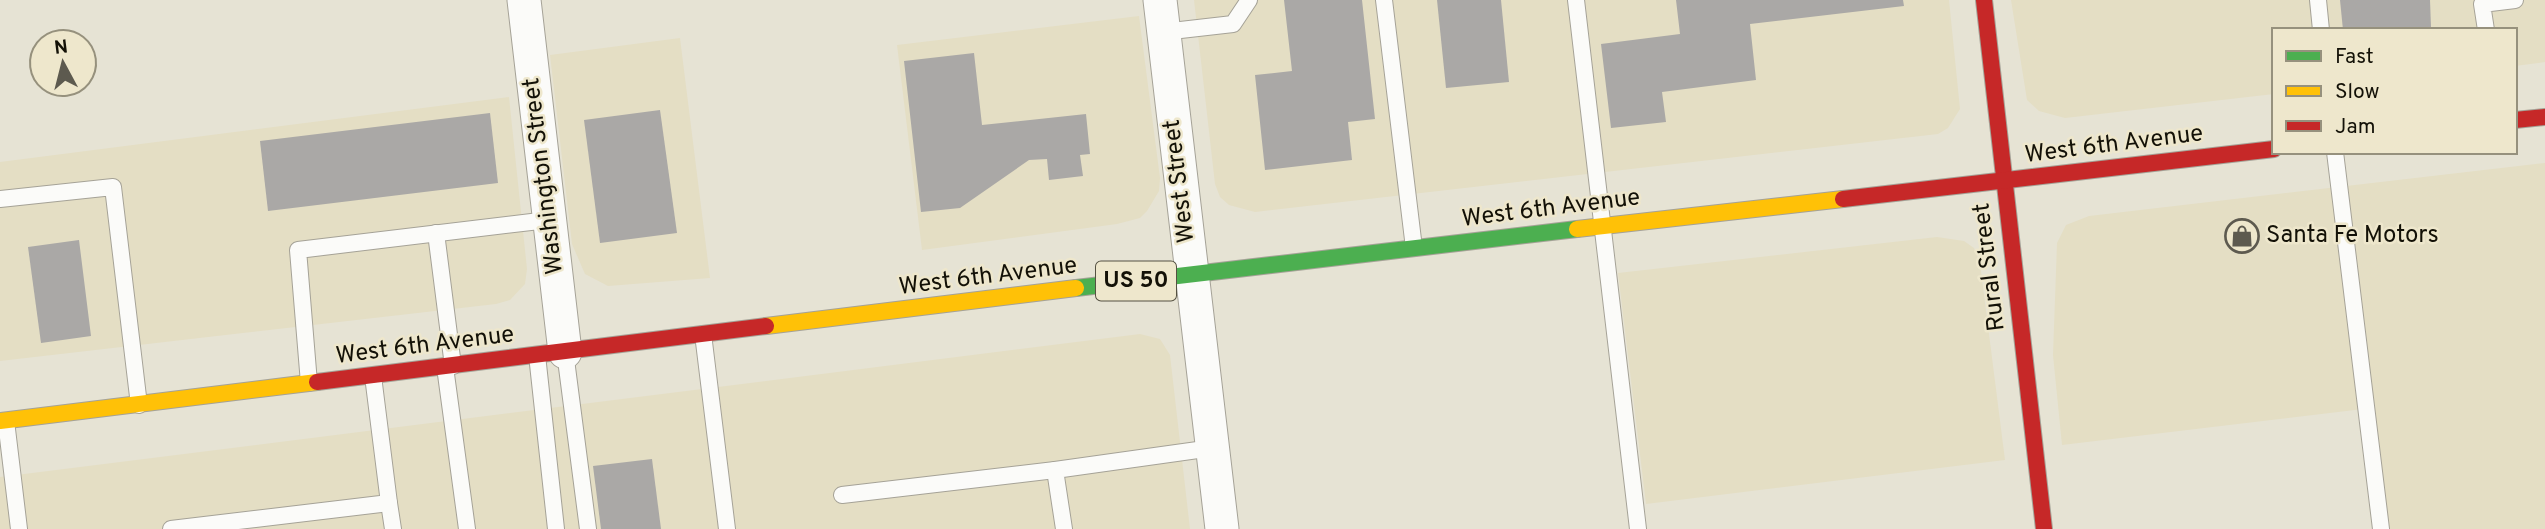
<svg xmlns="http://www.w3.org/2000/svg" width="2545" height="529" font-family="Overpass,sans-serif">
	<rect width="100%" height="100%" fill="#e6e3d4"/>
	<g fill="#e4dec4">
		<polygon points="1194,0 1949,0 1960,109 1948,128 1938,134 1255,212 1229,205 1220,197 1215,184"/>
		<polygon points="2011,0 2545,0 2545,62 2515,66 2515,30 2274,30 2274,94 2065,118 2039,111 2027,100"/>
		<polygon points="1139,16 1160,178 1159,191 1147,211 1140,218 1117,224 922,250 897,45"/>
		<polygon points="680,38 710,278 608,286 585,274 572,244 550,55"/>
		<polygon points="509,97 527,269 525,284 510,300 496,304 0,361 0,162"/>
		<polygon points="2545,163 2545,529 2376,529 2363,409 2062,445 2053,355 2057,243 2066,225 2089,216"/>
		<polygon points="1937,237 1964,241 1974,248 1980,263 2005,460 1646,504 1618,273"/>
		<polygon points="1140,334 1160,339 1170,355 1190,529 0,529 0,477"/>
	</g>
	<g fill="#aaa8a6">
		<polygon points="1284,0 1362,0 1375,119 1348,122 1352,160 1265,170 1255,75 1292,71"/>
		<polygon points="1437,0 1501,0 1509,82 1446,88"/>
		<polygon points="1676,0 1903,0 1904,6 1750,24 1756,80 1662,92 1666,122 1611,128 1601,44 1680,34"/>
		<polygon points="2340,0 2430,0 2431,27 2427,30 2343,30"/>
		<polygon points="974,53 982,125 1086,114 1090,154 1080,155 1083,176 1049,180 1047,159 1029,160 960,208 921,212 904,61"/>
		<polygon points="660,110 677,233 600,243 584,120"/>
		<polygon points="490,113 498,183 268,211 260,141"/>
		<polygon points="79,240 91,336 41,343 28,247"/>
		<polygon points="652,459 661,529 601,529 593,466"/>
	</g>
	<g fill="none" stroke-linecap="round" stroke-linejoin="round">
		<g stroke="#a5a297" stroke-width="18">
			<g id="lane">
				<polyline points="1384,0 1414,248"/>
				<polyline points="1576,0 1638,529"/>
				<polyline points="2318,0 2321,30"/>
				<polyline points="2486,30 2482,4 2515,0"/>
				<polyline points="1163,32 1233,24 1249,0"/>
				<polyline points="2335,152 2381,529"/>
				<polyline points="0,199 113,187 139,405"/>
				<polyline points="436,233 453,366"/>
				<polyline points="703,334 727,529"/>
				<polyline points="565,352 588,529"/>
				<polyline points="537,355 556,529"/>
				<polyline points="445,367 467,529"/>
				<polyline points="309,383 298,250 548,220"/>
				<polyline points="6,421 19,529"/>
				<polyline points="842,495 1055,470"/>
				<polyline points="389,503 393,529"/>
				<polyline points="171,529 389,503 373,376"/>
				<polyline points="1064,529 1055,470 1212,448"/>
			</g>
		</g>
		<g stroke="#a5a297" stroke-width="35">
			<g id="street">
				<polyline points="524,0 565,352"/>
				<polyline points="1160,0 1222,529"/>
			</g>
		</g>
		<g stroke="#a5a297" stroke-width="18">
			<polyline id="fast" points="1076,288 1577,229"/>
		</g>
		<g stroke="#a5a297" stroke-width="18">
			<g id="slow">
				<polyline points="1577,229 1843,199"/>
				<polyline points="766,326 1076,288"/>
				<polyline points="0,421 317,382"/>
			</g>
		</g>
		<g stroke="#a5a297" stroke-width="18">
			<g id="jam">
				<polyline points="1984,0 2044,529"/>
				<polyline points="2515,120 2545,117"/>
				<polyline points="1843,199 2274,149"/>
				<polyline points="317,382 766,326"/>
			</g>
		</g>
		<use href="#lane" stroke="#fbfbf9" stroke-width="16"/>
		<use href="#street" stroke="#fbfbf9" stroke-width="33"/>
		<use href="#fast" stroke="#4caf50" stroke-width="16"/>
		<use href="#slow" stroke="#ffc107" stroke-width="16"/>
		<use href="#jam" stroke="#c62828" stroke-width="16"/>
	</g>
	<defs>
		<g id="shop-ring" transform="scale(1.75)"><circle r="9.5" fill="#eee7cc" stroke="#5d5a4f" stroke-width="1.5"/><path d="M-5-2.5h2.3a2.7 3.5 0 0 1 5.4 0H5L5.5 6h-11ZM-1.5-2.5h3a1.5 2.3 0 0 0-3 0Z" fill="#5d5a4f"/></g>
	</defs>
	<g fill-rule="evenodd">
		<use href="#shop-ring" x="2242" y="236"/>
	</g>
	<g text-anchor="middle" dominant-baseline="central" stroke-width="5" stroke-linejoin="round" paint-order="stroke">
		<rect fill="#eee7cc" stroke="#555142" stroke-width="2" x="1096" y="261.5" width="80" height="39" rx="5"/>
		<g font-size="23" font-weight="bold" fill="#131107">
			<text x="1136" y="281">US 50</text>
		</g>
		<g font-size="24" fill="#131107" stroke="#eee7cc">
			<text transform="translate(2114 145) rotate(-7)">West 6th Avenue</text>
			<text transform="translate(544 176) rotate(-97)">Washington Street</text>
			<text transform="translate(1180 181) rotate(-97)">West Street</text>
			<text transform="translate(1551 209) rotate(-7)">West 6th Avenue</text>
			<text transform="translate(1990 267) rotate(-97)">Rural Street</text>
			<text transform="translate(988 277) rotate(-7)">West 6th Avenue</text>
			<text transform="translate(425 346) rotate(-7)">West 6th Avenue</text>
		</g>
		<g font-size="24" fill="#131107" stroke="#eee7cc" text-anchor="start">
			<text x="2266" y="236">Santa Fe Motors</text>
		</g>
	</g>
	<rect x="2272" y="28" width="245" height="126" fill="#eee7cc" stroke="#96917d" stroke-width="2"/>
	<rect x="2286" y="51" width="35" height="10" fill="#4caf50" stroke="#96917d" stroke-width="2"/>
	<text x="2335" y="63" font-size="21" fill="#131107">Fast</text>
	<rect x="2286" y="86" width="35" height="10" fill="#ffc107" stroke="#96917d" stroke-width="2"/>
	<text x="2335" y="98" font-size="21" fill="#131107">Slow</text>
	<rect x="2286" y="121" width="35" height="10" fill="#c62828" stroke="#96917d" stroke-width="2"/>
	<text x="2335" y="133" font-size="21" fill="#131107">Jam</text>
	<g transform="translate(63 63) rotate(353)"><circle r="33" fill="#eee7cc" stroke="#96917d" stroke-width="2"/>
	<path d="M0-5L12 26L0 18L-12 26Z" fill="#5d5a4f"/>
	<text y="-10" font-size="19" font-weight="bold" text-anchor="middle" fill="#131107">N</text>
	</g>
</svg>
